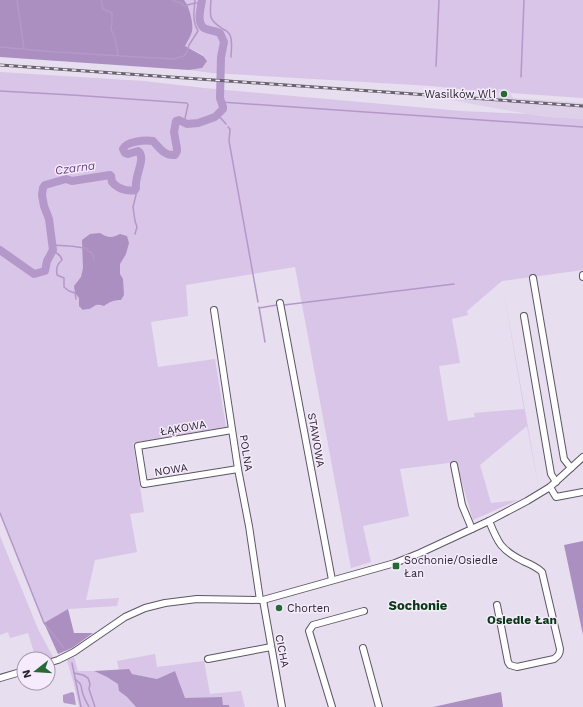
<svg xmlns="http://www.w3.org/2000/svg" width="583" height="707" font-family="'Work Sans',sans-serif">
	<rect width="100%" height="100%" fill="#e7deef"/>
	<polygon fill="#ded0e9" points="499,89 509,90 513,98 583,103 583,119 549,117 528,114 439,98 439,93 495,97"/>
	<g fill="#d8c5e7" fill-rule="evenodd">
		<polygon points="184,0 583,0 583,98 511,93 509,90 499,89 497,93 431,86 212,73 189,70 202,68 203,55 185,46 186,1"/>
		<path d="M0,72L144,81L204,88L461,111L528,114L549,117L583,119V270L502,281L539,489L527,426L480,465L491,503L518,500L473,520L456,462L400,469L409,516L363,526L371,562L351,568L295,267L186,285L188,316L151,322L158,367L215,359L226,427L133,443L144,512L130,514L137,552L95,560L86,600L119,598L117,606L68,609L44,623L0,513ZM502,281L524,409L474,413L475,417L448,421L439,366L460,363L452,319L468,315L467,311Z"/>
		<polygon points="0,536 38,629 53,657 47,659 36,659 28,633 10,638 8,632 0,635"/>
		<polygon points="155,654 157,667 204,661 210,694 241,691 245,707 229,707 228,705 223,705 222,697 185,699 175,671 157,679 132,674 128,669 119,670 117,661"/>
		<polygon points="74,657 78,671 94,671 107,677 119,684 119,691 127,697 136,707 79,707 73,681 67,660"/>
	</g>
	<g fill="#ab8fc0">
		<path d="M0,0H184C189,5 194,25 192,31C191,36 187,42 185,46L203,56L207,61L202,68L189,70L0,57Z"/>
		<path d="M100,233C108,238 112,238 120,234L127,236L129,243L126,254L120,264V274L123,279L124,295L121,300C114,300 109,302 104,306C95,303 96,306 89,309C87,309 85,309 83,310L79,306V298L75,293L74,286L81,277L83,268L82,240L90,234Z"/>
		<polygon points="583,541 583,635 564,545"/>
		<polygon points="68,609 74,633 93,633 72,648 58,654 44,623"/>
		<polygon points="129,669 132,674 157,679 175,671 185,698 222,697 223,705 229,705 229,707 136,707 127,697 119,691 118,684 107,677 94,671"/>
		<polygon points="501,692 503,707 433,707"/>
	</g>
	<polygon fill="#b498c9" points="72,692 74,693 76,705 64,703 63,701 63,695"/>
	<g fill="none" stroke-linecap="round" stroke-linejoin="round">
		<g stroke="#b498c9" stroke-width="1.5">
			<polyline points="17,0 24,49"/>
			<polyline points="101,0 103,9 112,13 112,21 111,29 115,38 118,55"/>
			<polyline points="172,0 174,1 181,3 184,6 195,3 202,3"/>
			<path d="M211,0C210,17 208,19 223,29C226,30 228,32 230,35C233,42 231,50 231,57"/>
			<path d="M0,47L55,52L173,59L184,56L187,52L189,45L198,31C192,21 194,11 195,0"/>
			<polyline points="436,66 439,0"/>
			<polyline points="521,77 524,0"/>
			<polyline points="0,91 72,95 187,103 188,105 184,123"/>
			<polyline points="221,102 583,127"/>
			<polyline points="218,115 226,124"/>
			<polyline points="228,127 230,129 229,141 258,302"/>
			<polyline points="135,234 137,227 135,221 133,207 136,195 135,190"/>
			<path d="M52,245C58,246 64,245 69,246C75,246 80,248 86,248L88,251L92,253L94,259"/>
			<path d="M53,251C57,253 61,255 62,260C57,264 56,268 57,275L64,278V287L69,291L75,293L76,299"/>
			<polyline points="284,305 454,284"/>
			<polyline points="259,307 265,342"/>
			<polyline points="259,308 277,305"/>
			<polyline points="0,513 44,623 64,648"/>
			<polyline points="72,663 81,707"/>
			<polyline points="74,673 83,675 88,678 90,684 89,689 95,707"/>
			<path d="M75,679C84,686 80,687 83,694C84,698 87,703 89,707"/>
		</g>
		<path stroke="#b498c9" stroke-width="8" d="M0,250L34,274L45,271L47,261L53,250L49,219L44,206L42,195L43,188L45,185L66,179L72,181L110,175L111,176L112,182C117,188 126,192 135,190L136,188C134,176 147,158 138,151L128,154L125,153L123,149C126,141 145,140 153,141C159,147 164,156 175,155L177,151V149L174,132L176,121L179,120L187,124L198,123L215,117L223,109V107L220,98L221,57L224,42L220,33C215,31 208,30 204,28C196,22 201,8 202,0"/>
		<g stroke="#5e5564" stroke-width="8">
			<g id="minor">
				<polyline points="583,275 583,277"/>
				<polyline points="533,278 564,459 571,468"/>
				<polyline points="280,303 332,580"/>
				<polyline points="214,310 238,469 249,526 260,600"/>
				<polyline points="524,316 551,474 556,482"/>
				<polyline points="232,430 138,446 144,484 238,469"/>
				<polyline points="454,465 462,505 472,529"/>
				<polyline points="550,487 556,497 583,492"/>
				<path d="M489,521C498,543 501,550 523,561C530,564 537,567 542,572L560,649C560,654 558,656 554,659L517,667L510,665L508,662L497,605"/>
				<polyline points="263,600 282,707"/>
				<polyline points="363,648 379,707"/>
				<polyline points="208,659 271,647"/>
				<polyline points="48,663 58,660 74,652 125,617 145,608 165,603 197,599 263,600 395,563 420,553 489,521 527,501 550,487 583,457"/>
				<polyline points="0,678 24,671"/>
				<polyline points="332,707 309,631 313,625 364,611"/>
			</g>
		</g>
		<use href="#minor" stroke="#fff" stroke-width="6"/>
		<g stroke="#68626c" stroke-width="3">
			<polyline id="rail" points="0,65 583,106"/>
		</g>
		<use href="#rail" stroke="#f5ebfd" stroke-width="1.5" stroke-dasharray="4.5" stroke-linecap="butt"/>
	</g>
	<g fill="#266933" stroke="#f5ebfd" stroke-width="1.5">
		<circle cx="504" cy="94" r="4"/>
		<rect x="392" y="562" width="8" height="8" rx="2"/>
		<circle cx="279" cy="608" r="4"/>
	</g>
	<g text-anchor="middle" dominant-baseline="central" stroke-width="3" stroke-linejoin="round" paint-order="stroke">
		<g font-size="11" fill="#27232a" stroke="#f5ebfd" text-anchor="start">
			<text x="496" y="94" text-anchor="end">Wasilków Wl1</text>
			<text x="404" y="560">Sochonie/Osiedle<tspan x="404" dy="13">Łan</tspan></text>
			<text x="287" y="608">Chorten</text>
		</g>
		<g font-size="11" fill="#27232a" stroke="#f5ebfd">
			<text transform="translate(183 428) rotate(-10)">ŁĄKOWA</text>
			<text transform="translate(316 440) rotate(80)">STAWOWA</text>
			<text transform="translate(246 453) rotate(81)">POLNA</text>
			<text transform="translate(171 470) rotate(-9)">NOWA</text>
			<text transform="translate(282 651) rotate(79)">CICHA</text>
		</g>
		<g font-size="12" font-style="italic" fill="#694483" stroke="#f5ebfd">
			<text transform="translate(75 168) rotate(-8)">Czarna</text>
		</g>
		<g font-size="12" font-weight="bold" fill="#093914" stroke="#f5ebfd">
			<text x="522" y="620">Osiedle Łan</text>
		</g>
		<g font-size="13" font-weight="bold" fill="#093914" stroke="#f5ebfd">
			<text x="418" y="605">Sochonie</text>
		</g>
	</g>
	<g transform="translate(36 671) rotate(253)"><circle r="19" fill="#f5ebfd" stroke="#a39ba9"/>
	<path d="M0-3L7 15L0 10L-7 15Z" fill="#266933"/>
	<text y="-6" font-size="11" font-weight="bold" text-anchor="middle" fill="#27232a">N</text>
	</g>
</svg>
